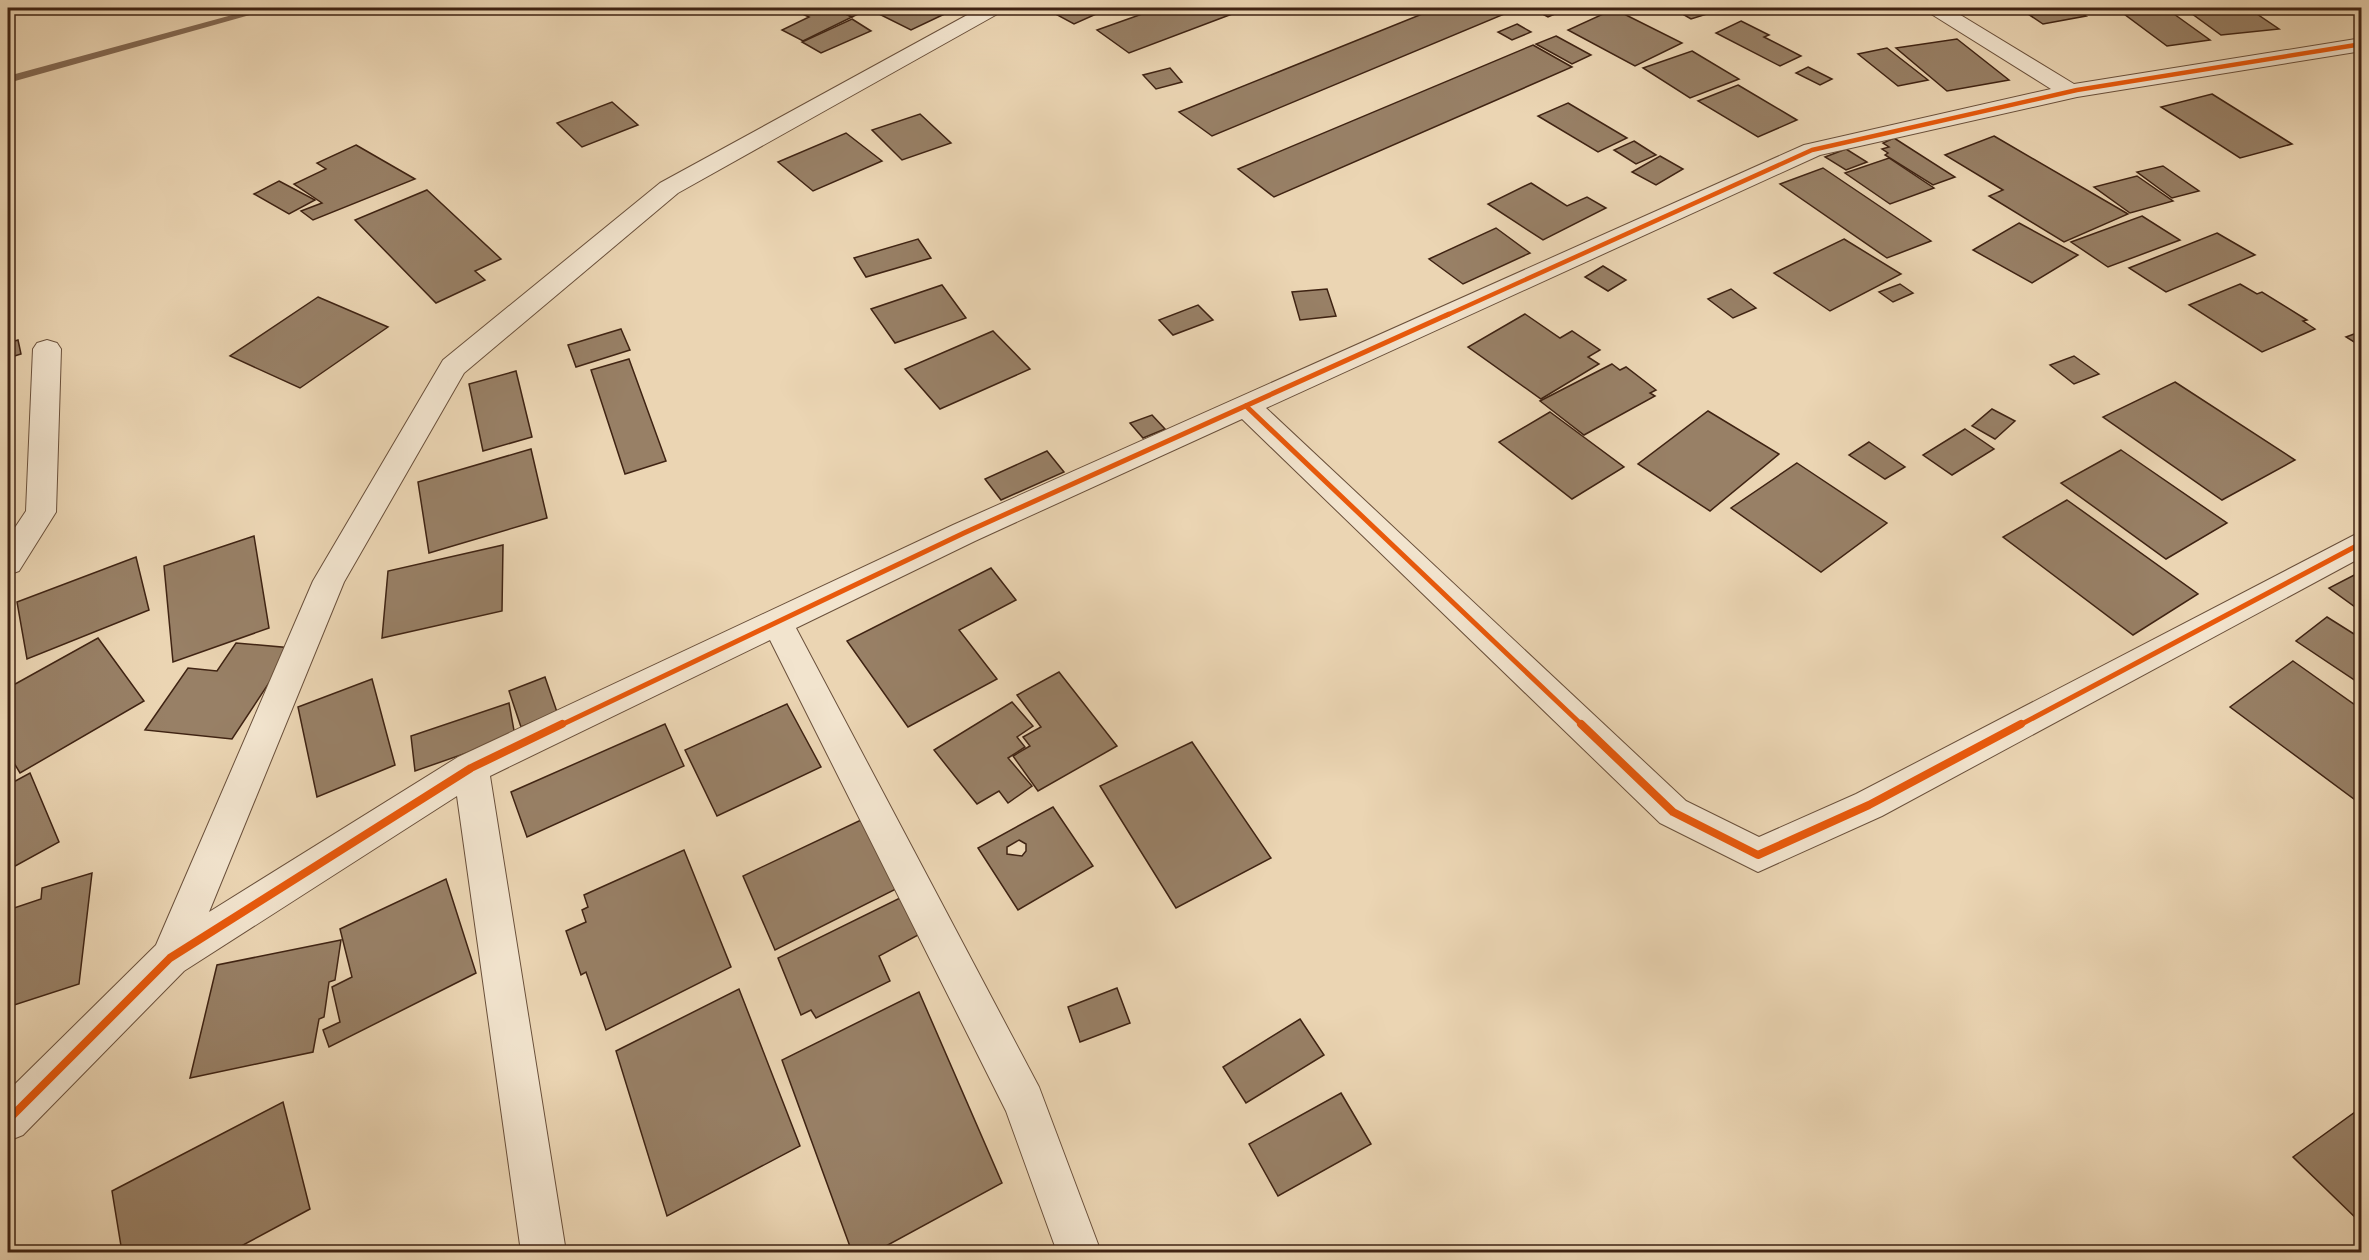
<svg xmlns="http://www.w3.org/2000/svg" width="2369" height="1260" font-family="Cardo,serif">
	<rect width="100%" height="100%" fill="#ebd5b3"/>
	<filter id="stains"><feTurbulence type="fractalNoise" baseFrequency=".00333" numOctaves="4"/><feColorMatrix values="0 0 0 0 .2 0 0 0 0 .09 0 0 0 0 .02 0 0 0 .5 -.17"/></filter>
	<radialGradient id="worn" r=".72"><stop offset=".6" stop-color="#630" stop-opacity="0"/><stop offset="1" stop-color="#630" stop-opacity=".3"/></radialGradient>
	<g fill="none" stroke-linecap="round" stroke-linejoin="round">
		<polygon fill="#836953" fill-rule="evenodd" points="258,8 275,8 8,83 8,76"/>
	</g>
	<g fill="#988066" stroke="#3f2313" stroke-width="1.5" fill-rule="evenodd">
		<polygon points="802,8 832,8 852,17 803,41 782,30 809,17 796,11"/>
		<polygon points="834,8 871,8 852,17"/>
		<polygon points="880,8 952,8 955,9 911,30 873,11"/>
		<polygon points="1054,8 1096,8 1103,11 1074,24 1048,10"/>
		<polygon points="1159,8 1248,8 1129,53 1097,30"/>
		<polygon points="1437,8 1489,8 1502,15 1212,136 1179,112"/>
		<polygon points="1531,8 1569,8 1548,17"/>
		<polygon points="1672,8 1726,8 1691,19"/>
		<polygon points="2019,8 2073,8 2086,16 2043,24"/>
		<polygon points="2184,8 2248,8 2279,29 2221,35"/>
		<polygon points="1614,9 1682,43 1635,66 1568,30"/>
		<polygon points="2167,9 2210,40 2167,46 2124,14"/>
		<polygon points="852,19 871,31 821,53 802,42"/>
		<polygon points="1741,21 1769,35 1764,37 1801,56 1780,66 1716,33"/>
		<polygon points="1517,24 1531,32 1512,40 1498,32"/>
		<polygon points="1556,36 1591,55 1572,64 1536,44"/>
		<polygon points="1957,39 2009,80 1947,91 1896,48"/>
		<polygon points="1533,45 1572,67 1274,197 1238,169"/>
		<polygon points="1887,48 1928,80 1898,86 1858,54"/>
		<polygon points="1692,51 1739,79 1690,98 1643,68"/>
		<polygon points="1808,67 1832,79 1820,85 1796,73"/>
		<polygon points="1170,68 1182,82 1156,89 1143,75"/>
		<polygon points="1738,85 1797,120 1758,137 1698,101"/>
		<polygon points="2212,94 2292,144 2240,158 2161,107"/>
		<polygon points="612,102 638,125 582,147 557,123"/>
		<polygon points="1568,103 1627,138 1598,152 1538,116"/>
		<polygon points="920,114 951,143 902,160 872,130"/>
		<polygon points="846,133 882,161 813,191 778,162"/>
		<polygon points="1994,136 2128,214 2064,242 1989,196 2003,190 1945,155"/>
		<polygon points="1894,138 1955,177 1933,185 1885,155 1888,153 1882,149 1889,147 1883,143"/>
		<polygon points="1634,141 1656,155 1636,164 1614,150"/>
		<polygon points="356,145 415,179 313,220 301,211 322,203 294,184 326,169 317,163"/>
		<polygon points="1846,149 1867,162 1846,170 1825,157"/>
		<polygon points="1660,156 1683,169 1656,185 1632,172"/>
		<polygon points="1889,158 1934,188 1890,204 1845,173"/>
		<polygon points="2163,166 2199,191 2172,198 2137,172"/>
		<polygon points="1823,168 1931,241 1887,258 1780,184"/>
		<polygon points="2137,176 2173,201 2130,213 2094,187"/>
		<polygon points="279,181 315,200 289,214 254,194"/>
		<polygon points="1531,183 1567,206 1587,197 1606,208 1543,240 1488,204"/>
		<polygon points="427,190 501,259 475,271 485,280 436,303 355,220"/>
		<polygon points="2142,216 2180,240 2108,267 2071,242"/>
		<polygon points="2019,223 2078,255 2032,283 1973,250"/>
		<polygon points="1496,228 1530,253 1463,284 1429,259"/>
		<polygon points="2217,233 2255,255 2166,292 2129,268"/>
		<polygon points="918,239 931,258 866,277 854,258"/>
		<polygon points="1844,239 1901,274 1830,311 1774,273"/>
		<polygon points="1603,266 1626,280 1608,291 1585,277"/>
		<polygon points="1900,284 1913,293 1893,302 1879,292"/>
		<polygon points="2240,284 2257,294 2262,292 2307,320 2303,321 2315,329 2262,352 2189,305"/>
		<polygon points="942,285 966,318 895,343 871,309"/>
		<polygon points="1327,289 1336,316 1300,320 1292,292"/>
		<polygon points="1731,289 1756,308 1733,318 1708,299"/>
		<polygon points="318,297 388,327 300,388 230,356"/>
		<polygon points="1198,305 1213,320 1173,335 1159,320"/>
		<polygon points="1525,314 1560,338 1572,331 1600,350 1588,357 1599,364 1541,399 1468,347"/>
		<polygon points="621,329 630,350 576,367 568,345"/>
		<polygon points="993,331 1030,369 940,409 905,369"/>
		<polygon points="2362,331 2362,347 2346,337"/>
		<polygon points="18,340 21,354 8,358 8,343"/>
		<polygon points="2074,356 2099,374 2074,384 2050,365"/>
		<polygon points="629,359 666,461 625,474 591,370"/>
		<polygon points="1612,364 1620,370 1626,367 1656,390 1650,393 1655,396 1584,435 1540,401"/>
		<polygon points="516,371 532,437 483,451 469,384"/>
		<polygon points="2175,382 2295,460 2222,500 2103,417"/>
		<polygon points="1992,409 2015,421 1995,439 1972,426"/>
		<polygon points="1708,411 1779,454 1710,511 1638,464"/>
		<polygon points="1550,412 1624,467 1572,499 1499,442"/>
		<polygon points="1152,415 1165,429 1143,438 1130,423"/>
		<polygon points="1965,429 1994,449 1952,475 1923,455"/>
		<polygon points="1869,442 1905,467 1885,479 1849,455"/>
		<polygon points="531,449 547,518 429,553 418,482"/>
		<polygon points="2121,450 2227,523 2166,559 2061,483"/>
		<polygon points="1047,451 1064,472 1001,500 985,479"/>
		<polygon points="1797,463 1887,523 1821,572 1731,508"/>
		<polygon points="8,479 14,525 8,528"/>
		<polygon points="2067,500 2198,594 2133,635 2003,537"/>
		<polygon points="254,536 269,628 173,662 164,566"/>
		<polygon points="503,545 502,611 382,638 388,571"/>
		<polygon points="136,557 149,610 27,659 17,602"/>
		<polygon points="991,568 1016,600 959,630 997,679 908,727 847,641"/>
		<polygon points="2362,571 2362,612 2329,588"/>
		<polygon points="2327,617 2362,639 2362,685 2296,641"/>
		<polygon points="98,638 144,701 20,773 8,753 8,688"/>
		<polygon points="236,643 292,648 232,739 145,730 188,668 217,671"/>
		<polygon points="2293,661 2362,710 2362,805 2230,707"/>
		<polygon points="1059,672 1117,746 1038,791 1013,756 1030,746 1023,737 1041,727 1017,695"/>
		<polygon points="545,677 557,712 521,727 509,691"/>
		<polygon points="372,679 395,765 317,797 298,707"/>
		<polygon points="1012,702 1033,726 1017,737 1025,747 1008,758 1032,786 1008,803 999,791 977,804 934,750"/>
		<polygon points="509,703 515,736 415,771 411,736"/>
		<polygon points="787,704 821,767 717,816 685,750"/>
		<polygon points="665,724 684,766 527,837 511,792"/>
		<polygon points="1192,742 1271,858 1176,908 1100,786"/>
		<polygon points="30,773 59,842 8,870 8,785"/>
		<path d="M1053,807L1093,866L1018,910L978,848ZM1019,840L1026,844V851L1022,856L1007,854V847Z"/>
		<polygon points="861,820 896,889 775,950 743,876"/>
		<polygon points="684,850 731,967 606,1030 586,972 581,975 566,931 586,922 582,910 588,907 584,895"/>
		<polygon points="92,873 79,984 8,1007 8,910 41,899 42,888"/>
		<polygon points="446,879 476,973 329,1047 323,1030 340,1022 332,987 352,977 340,929"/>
		<polygon points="902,897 920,934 879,956 890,981 816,1018 811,1010 801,1015 778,958"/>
		<polygon points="341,940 335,980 329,982 324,1017 319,1019 313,1052 190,1078 217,965"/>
		<polygon points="1117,988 1130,1023 1080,1042 1068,1007"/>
		<polygon points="739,989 800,1146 667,1216 616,1051"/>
		<polygon points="919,992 1002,1183 875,1252 852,1252 782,1060"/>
		<polygon points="1300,1019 1324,1055 1246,1103 1223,1067"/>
		<polygon points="1341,1093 1371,1144 1278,1196 1249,1144"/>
		<polygon points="283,1102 310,1209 230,1252 122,1252 112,1191"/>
		<polygon points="2362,1107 2362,1224 2293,1157"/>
	</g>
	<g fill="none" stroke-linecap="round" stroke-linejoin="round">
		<g stroke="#6a503b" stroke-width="2">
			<g id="minor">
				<polygon points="980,8 1004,8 1001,12 678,193 464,373 344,582 209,912 458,757 953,525 1804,145 2051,89 1928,12 1925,8 1949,8 2074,84 2362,38 2362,51 2077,97 1820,155 1266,408 1686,801 1759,837 1856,794 2362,531 2362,557 1882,816 1758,872 1660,823 1242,419 975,541 796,628 1039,1087 1101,1252 1057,1252 1006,1111 770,640 490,776 566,1252 521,1252 457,796 184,971 23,1135 8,1141 8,1091 156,945 313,581 443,360 660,183"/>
				<polygon points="47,340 57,343 61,349 56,512 19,571 8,575 8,538 26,511 33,349 37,343"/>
			</g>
		</g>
		<use href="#minor" fill="#f2e4ce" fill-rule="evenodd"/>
		<g stroke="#f2e4ce" stroke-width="8">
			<polyline id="cycleway-far2" points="1445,316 1812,150 2077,90 2362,44"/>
		</g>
		<g stroke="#f2e4ce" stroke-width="9">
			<g id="cycleway-far1">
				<polyline points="1246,406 1583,726"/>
				<polyline points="559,726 964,533 1449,314"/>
				<polyline points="2018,726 2362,543"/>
			</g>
		</g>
		<g stroke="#f2e4ce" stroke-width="11">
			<g id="cycleway">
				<polyline points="1581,724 1673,812 1758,855 1869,805 2021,724"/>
				<polyline points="8,1120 170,958 471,768 562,724"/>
			</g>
		</g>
		<use href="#cycleway-far2" stroke="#e8590c" stroke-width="4.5"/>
		<use href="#cycleway-far1" stroke="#e8590c" stroke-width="5"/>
		<use href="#cycleway" stroke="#e8590c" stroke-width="8"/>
	</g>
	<rect width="2369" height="1260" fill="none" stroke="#ebd5b3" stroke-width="30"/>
	<rect x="9" y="9" width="2351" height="1242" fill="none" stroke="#3f2313" stroke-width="3"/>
	<rect x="15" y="15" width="2339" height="1230" fill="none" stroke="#3f2313" stroke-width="1.5"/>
	<rect width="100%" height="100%" filter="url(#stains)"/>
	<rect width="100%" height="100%" fill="url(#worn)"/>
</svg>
